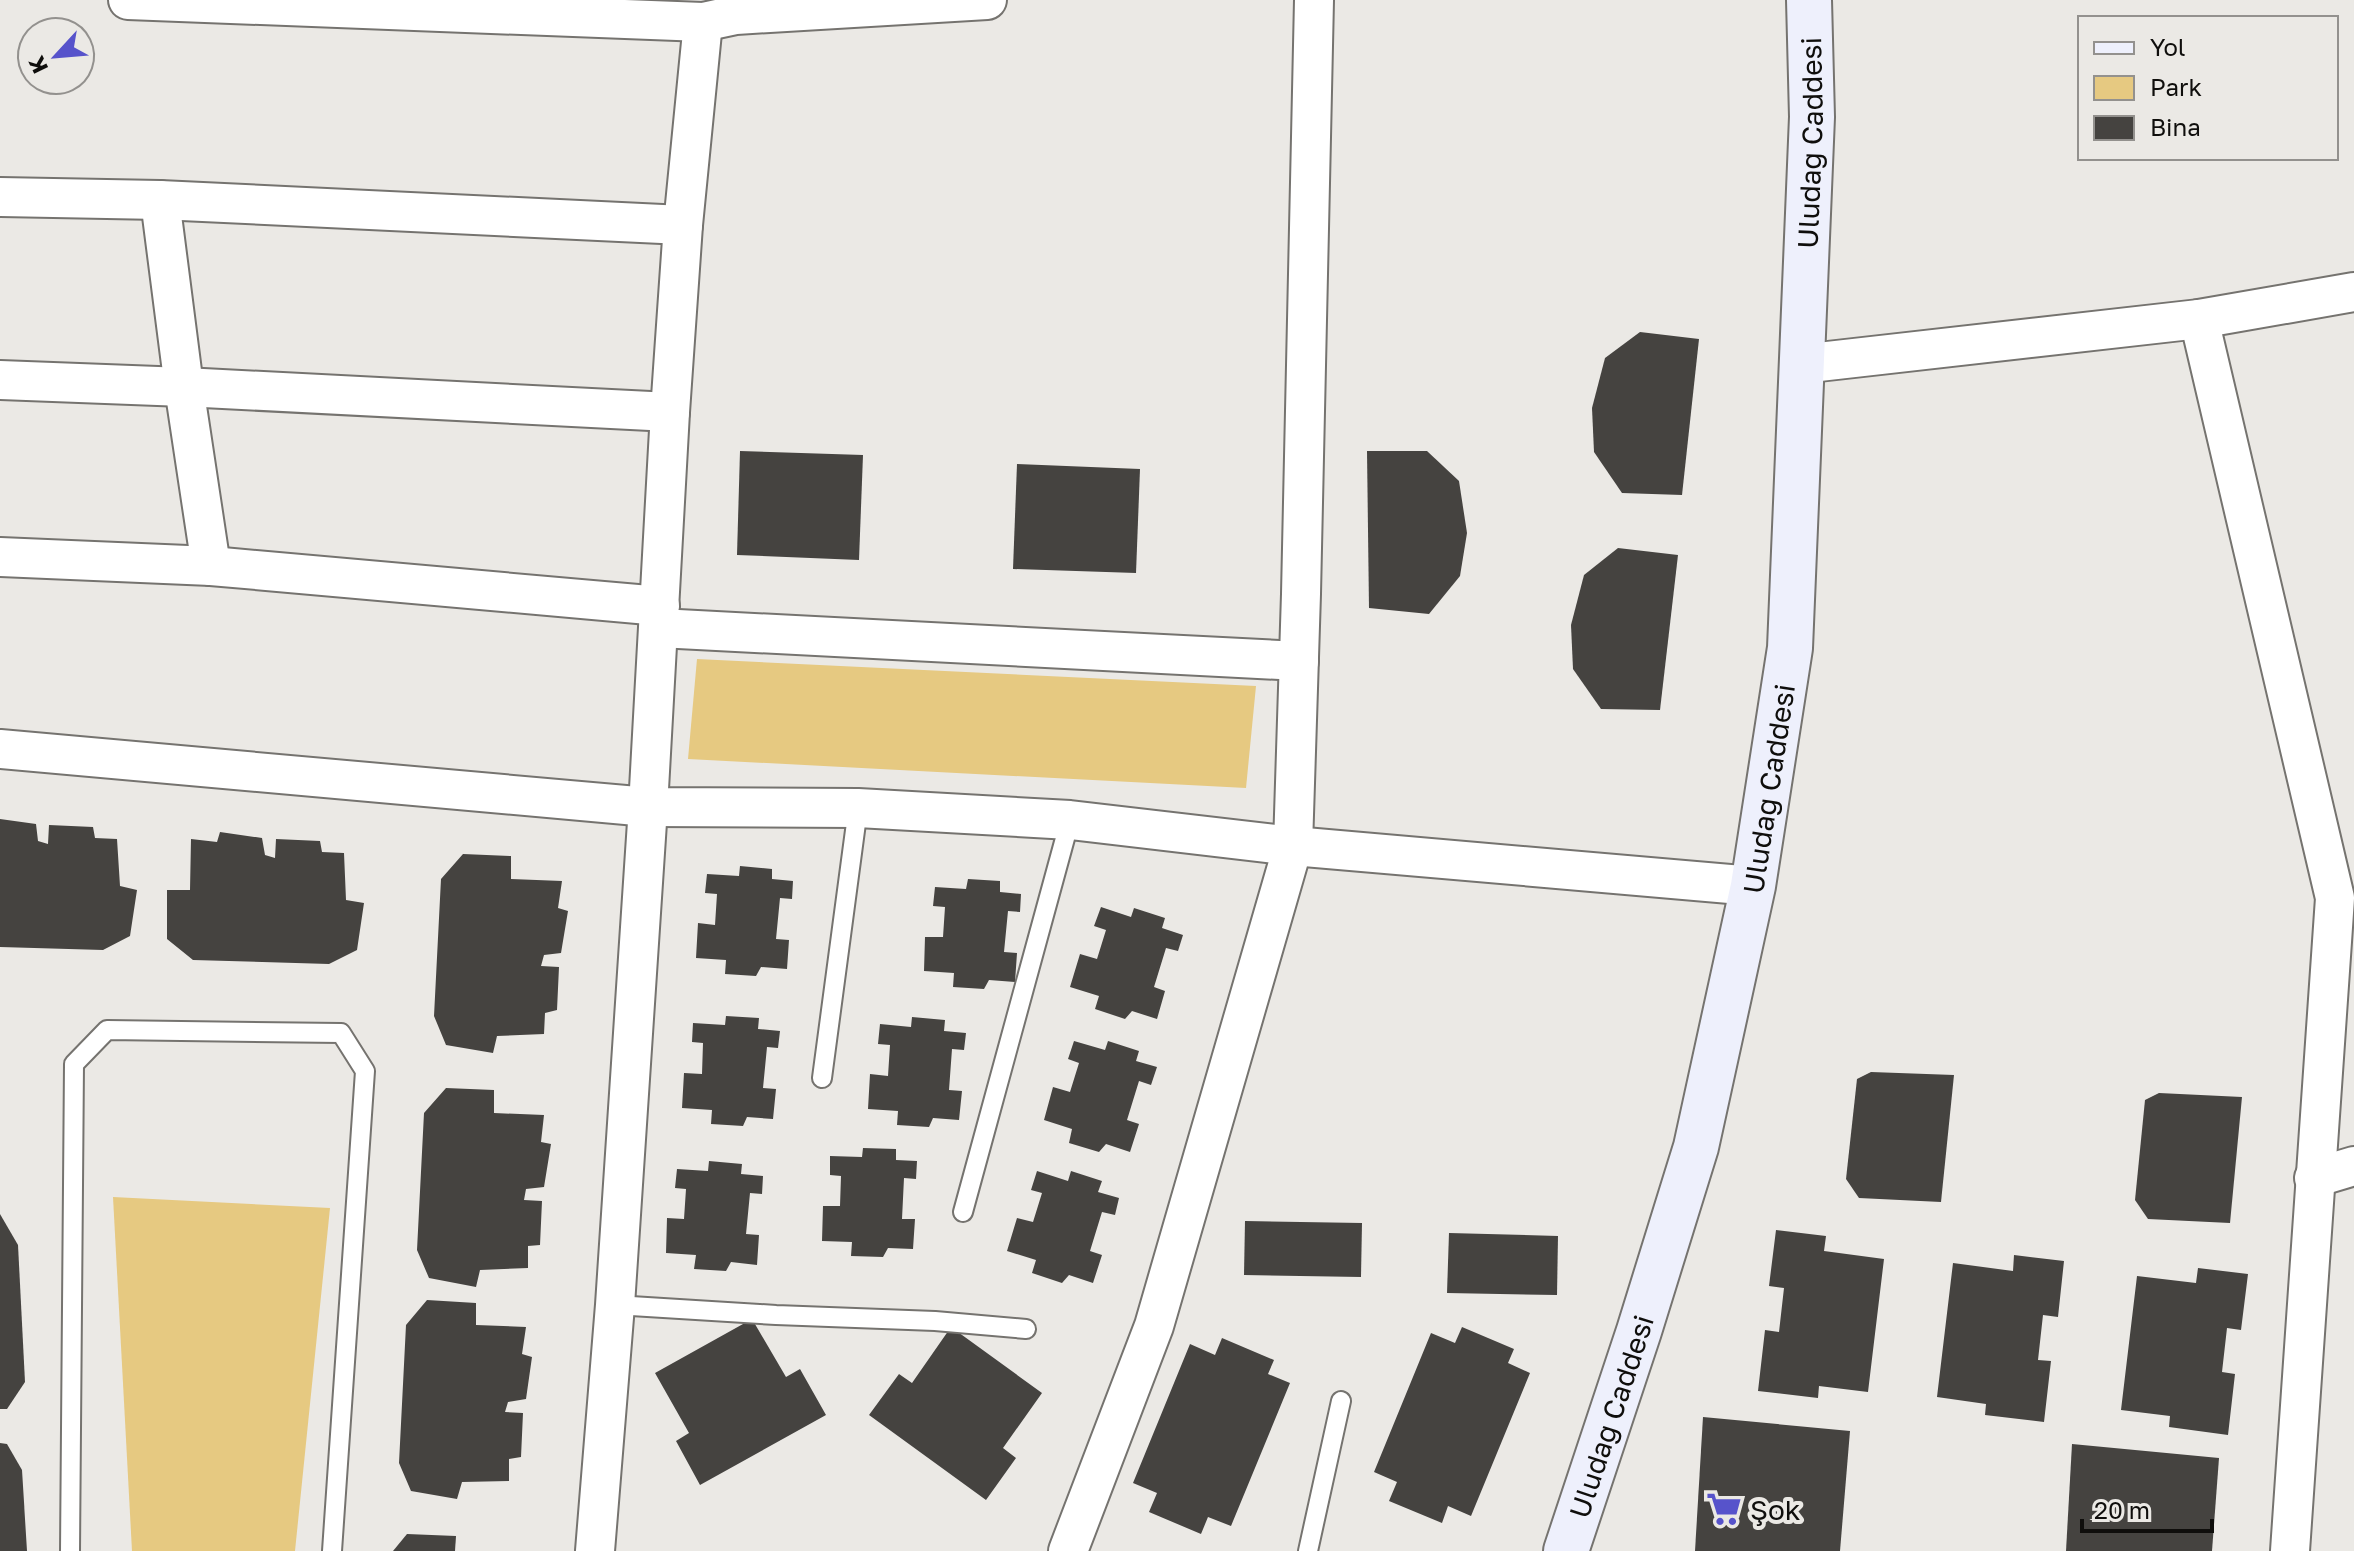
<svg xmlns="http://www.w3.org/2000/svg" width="2354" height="1551" font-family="'Golos Text',sans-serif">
	<rect width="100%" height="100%" fill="#ebe9e5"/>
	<g fill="#e6c981">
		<polygon points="697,659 1256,686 1246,788 688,759"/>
		<polygon points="113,1197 330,1208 295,1551 132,1551"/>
	</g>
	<g fill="#454340">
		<polygon points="1640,332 1699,339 1682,495 1622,493 1594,452 1592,408 1605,358"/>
		<polygon points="740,451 863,455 859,560 737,555"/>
		<polygon points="1367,451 1427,451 1459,481 1467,533 1460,576 1429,614 1369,608"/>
		<polygon points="1017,464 1140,469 1136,573 1013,569"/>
		<polygon points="1618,548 1678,555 1660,710 1601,709 1573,669 1571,625 1584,575"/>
		<polygon points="0,819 36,824 38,841 48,844 49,825 93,827 95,838 117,839 120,886 137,890 130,936 103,950 0,947"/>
		<polygon points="220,832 262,838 265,855 275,858 276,839 320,841 322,852 344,853 346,900 364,903 357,950 329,964 193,960 167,939 167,890 190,890 191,839 217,842"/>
		<polygon points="463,854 511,856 511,879 562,881 558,908 568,911 561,953 544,955 541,966 559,967 557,1010 545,1013 544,1034 497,1036 493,1053 446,1045 434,1016 441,879"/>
		<polygon points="740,866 772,869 772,879 793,881 792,899 780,898 776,939 789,940 787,969 761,967 756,976 725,974 726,960 696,958 698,923 715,925 717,894 705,893 707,874 739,876"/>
		<polygon points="968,879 1000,881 1000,892 1021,894 1020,912 1008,911 1004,952 1017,953 1015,982 989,980 984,989 953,987 954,973 924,971 925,937 943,937 945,907 933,906 935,887 966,889"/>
		<polygon points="1101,907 1131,917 1134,908 1165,918 1162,928 1183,935 1178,951 1166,948 1154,987 1165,991 1157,1019 1132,1011 1125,1019 1095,1009 1099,996 1070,987 1080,954 1097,959 1106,930 1094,926"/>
		<polygon points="726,1016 759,1018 758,1029 780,1031 778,1048 767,1047 763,1088 776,1089 773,1119 747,1117 743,1126 711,1124 712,1110 682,1108 684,1073 702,1074 703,1043 692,1042 693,1023 725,1025"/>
		<polygon points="912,1017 945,1020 944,1031 966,1033 964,1050 952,1049 949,1090 962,1091 959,1120 933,1118 929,1127 897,1125 898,1111 868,1109 870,1074 888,1076 890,1045 878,1044 880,1024 911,1027"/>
		<polygon points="1074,1041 1105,1050 1108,1041 1139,1051 1136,1061 1157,1067 1151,1085 1139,1081 1127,1120 1139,1124 1130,1152 1106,1144 1099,1152 1069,1143 1072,1129 1044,1120 1053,1087 1070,1092 1079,1063 1068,1059"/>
		<polygon points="1871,1072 1954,1075 1941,1202 1859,1198 1846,1179 1857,1079"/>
		<polygon points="446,1088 494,1090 494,1113 544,1115 541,1142 551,1144 544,1187 526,1189 524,1200 542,1201 540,1245 528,1246 528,1268 480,1270 476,1287 429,1278 417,1250 424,1113"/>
		<polygon points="2159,1093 2242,1097 2230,1223 2148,1219 2135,1200 2145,1100"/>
		<polygon points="863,1148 896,1149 896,1160 917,1161 916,1179 904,1178 902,1219 915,1219 913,1249 888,1248 883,1257 851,1256 852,1242 822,1241 823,1206 840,1206 841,1176 830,1175 830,1156 862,1157"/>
		<polygon points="709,1161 742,1164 741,1174 763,1176 762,1194 750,1193 746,1234 759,1235 757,1265 731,1262 726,1271 694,1269 696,1255 666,1253 667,1218 684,1219 686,1189 675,1188 677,1169 708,1171"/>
		<polygon points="1037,1171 1068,1181 1071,1171 1102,1181 1098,1192 1119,1198 1115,1215 1102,1212 1090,1251 1102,1255 1093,1283 1069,1275 1062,1283 1032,1273 1036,1260 1007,1251 1017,1218 1033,1222 1042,1193 1031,1190"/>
		<polygon points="0,1214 18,1245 25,1382 7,1409 0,1409"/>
		<polygon points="1245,1221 1362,1223 1361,1277 1244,1275"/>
		<polygon points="1776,1230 1826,1236 1824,1251 1884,1259 1868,1392 1819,1386 1818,1398 1758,1391 1765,1330 1779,1332 1784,1288 1769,1286"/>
		<polygon points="1449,1233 1558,1236 1557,1295 1447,1293"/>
		<polygon points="2014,1255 2064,1261 2058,1317 2043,1315 2038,1360 2051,1361 2044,1422 1985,1415 1986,1404 1937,1397 1953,1263 2013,1271"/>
		<polygon points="2198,1268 2248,1274 2241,1330 2227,1328 2222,1372 2235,1374 2228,1435 2169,1427 2170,1416 2121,1410 2137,1276 2196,1283"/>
		<polygon points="427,1300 476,1303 476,1325 526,1327 522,1354 532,1357 526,1399 508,1402 505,1412 523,1413 521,1457 509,1459 509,1481 462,1482 457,1499 411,1491 399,1463 406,1325"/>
		<polygon points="752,1319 786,1377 800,1369 826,1415 700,1485 676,1441 689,1433 655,1373"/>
		<polygon points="951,1327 1042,1393 1003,1448 1016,1458 986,1500 869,1415 899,1374 912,1383"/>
		<polygon points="1462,1327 1514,1349 1508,1363 1530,1373 1471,1516 1448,1506 1442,1523 1389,1501 1397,1482 1374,1472 1431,1333 1455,1343"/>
		<polygon points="1222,1338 1274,1360 1268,1374 1290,1383 1231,1526 1208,1517 1201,1534 1149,1512 1157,1493 1133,1483 1190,1344 1215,1355"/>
		<polygon points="1703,1417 1850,1431 1840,1551 1695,1551"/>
		<polygon points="0,1443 7,1444 22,1470 27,1551 0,1551"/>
		<polygon points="2072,1444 2219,1458 2212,1551 2066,1551"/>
		<polygon points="407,1534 456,1536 455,1551 393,1551"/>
	</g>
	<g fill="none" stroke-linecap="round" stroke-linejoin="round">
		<g stroke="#75736f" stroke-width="22">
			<g id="lane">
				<polyline points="822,1078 858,808"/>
				<polyline points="963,1212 1070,820"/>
				<polyline points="615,1305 776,1315 935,1321 1026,1329"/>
				<polyline points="70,1551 74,1064 107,1030 341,1033 365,1071 332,1551"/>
				<polyline points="1308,1551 1341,1401"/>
			</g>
		</g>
		<g stroke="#75736f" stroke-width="42">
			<g id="street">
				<polyline points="128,0 703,22 736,15 987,0"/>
				<polyline points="0,197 160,200 683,225"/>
				<polyline points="160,200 184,387 211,566"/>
				<polyline points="2199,319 2335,898 2290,1551"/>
				<polyline points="1801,364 2199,319 2354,292"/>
				<polyline points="0,380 184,387 670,412"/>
				<polyline points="0,557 211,566 660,606"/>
				<polyline points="659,628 1299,661"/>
				<polyline points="0,749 648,807 858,808 1070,820 1293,846 1753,886"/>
				<polyline points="2314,1178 2354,1166"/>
				<polyline points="595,1551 615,1305 648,807 670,412 683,225 703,22"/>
				<polyline points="1068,1551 1154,1326 1293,846 1301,594 1314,0"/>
			</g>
		</g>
		<g stroke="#75736f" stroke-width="48">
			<g id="secondary">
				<path id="s1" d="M1566,1551L1639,1331L1696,1147L1753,886L1790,648L1812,117L1809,0"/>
			</g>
		</g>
		<use href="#lane" stroke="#fff" stroke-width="18"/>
		<use href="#street" stroke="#fff" stroke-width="38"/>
		<use href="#secondary" stroke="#eef0fc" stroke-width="44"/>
	</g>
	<defs>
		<g id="supermarket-bare" transform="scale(2.76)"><path d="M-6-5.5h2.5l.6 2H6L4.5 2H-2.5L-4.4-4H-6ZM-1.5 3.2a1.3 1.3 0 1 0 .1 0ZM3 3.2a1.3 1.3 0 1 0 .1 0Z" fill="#5753cb" stroke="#ebe9e5" stroke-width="2.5" paint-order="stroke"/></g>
	</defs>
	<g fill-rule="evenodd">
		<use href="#supermarket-bare" x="1724" y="1509"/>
	</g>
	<g text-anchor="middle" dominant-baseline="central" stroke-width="8" stroke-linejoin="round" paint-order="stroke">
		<g font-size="28" fill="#0f0e0c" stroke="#ebe9e5">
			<text stroke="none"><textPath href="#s1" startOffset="1438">Uludağ Caddesi</textPath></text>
			<text stroke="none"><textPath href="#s1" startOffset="790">Uludağ Caddesi</textPath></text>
			<text stroke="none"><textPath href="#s1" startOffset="142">Uludağ Caddesi</textPath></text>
		</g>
		<g font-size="28" fill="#0f0e0c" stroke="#ebe9e5" text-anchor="start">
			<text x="1750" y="1509">Şok</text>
		</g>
	</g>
	<rect x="2078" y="16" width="260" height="144" fill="#ebe9e5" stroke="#93918e" stroke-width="2"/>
	<rect x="2094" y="42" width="40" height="12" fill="#eef0fc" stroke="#93918e" stroke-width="2"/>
	<text x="2150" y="56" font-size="24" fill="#0f0e0c">Yol</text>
	<rect x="2094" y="76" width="40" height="24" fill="#e6c981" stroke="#93918e" stroke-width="2"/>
	<text x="2150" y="96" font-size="24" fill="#0f0e0c">Park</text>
	<rect x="2094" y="116" width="40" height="24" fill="#454340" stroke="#93918e" stroke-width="2"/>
	<text x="2150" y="136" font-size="24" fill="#0f0e0c">Bina</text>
	<g transform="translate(56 56) rotate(244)"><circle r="38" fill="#ebe9e5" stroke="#93918e" stroke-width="2"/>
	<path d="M0-6L14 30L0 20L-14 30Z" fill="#5753cb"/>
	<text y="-12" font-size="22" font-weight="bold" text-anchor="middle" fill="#0f0e0c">K</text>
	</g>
	<path d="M2082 1519v12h130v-12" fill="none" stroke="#0f0e0c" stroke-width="4"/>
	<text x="2094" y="1519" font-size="24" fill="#0f0e0c" stroke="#ebe9e5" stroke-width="6" paint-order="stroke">20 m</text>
</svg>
